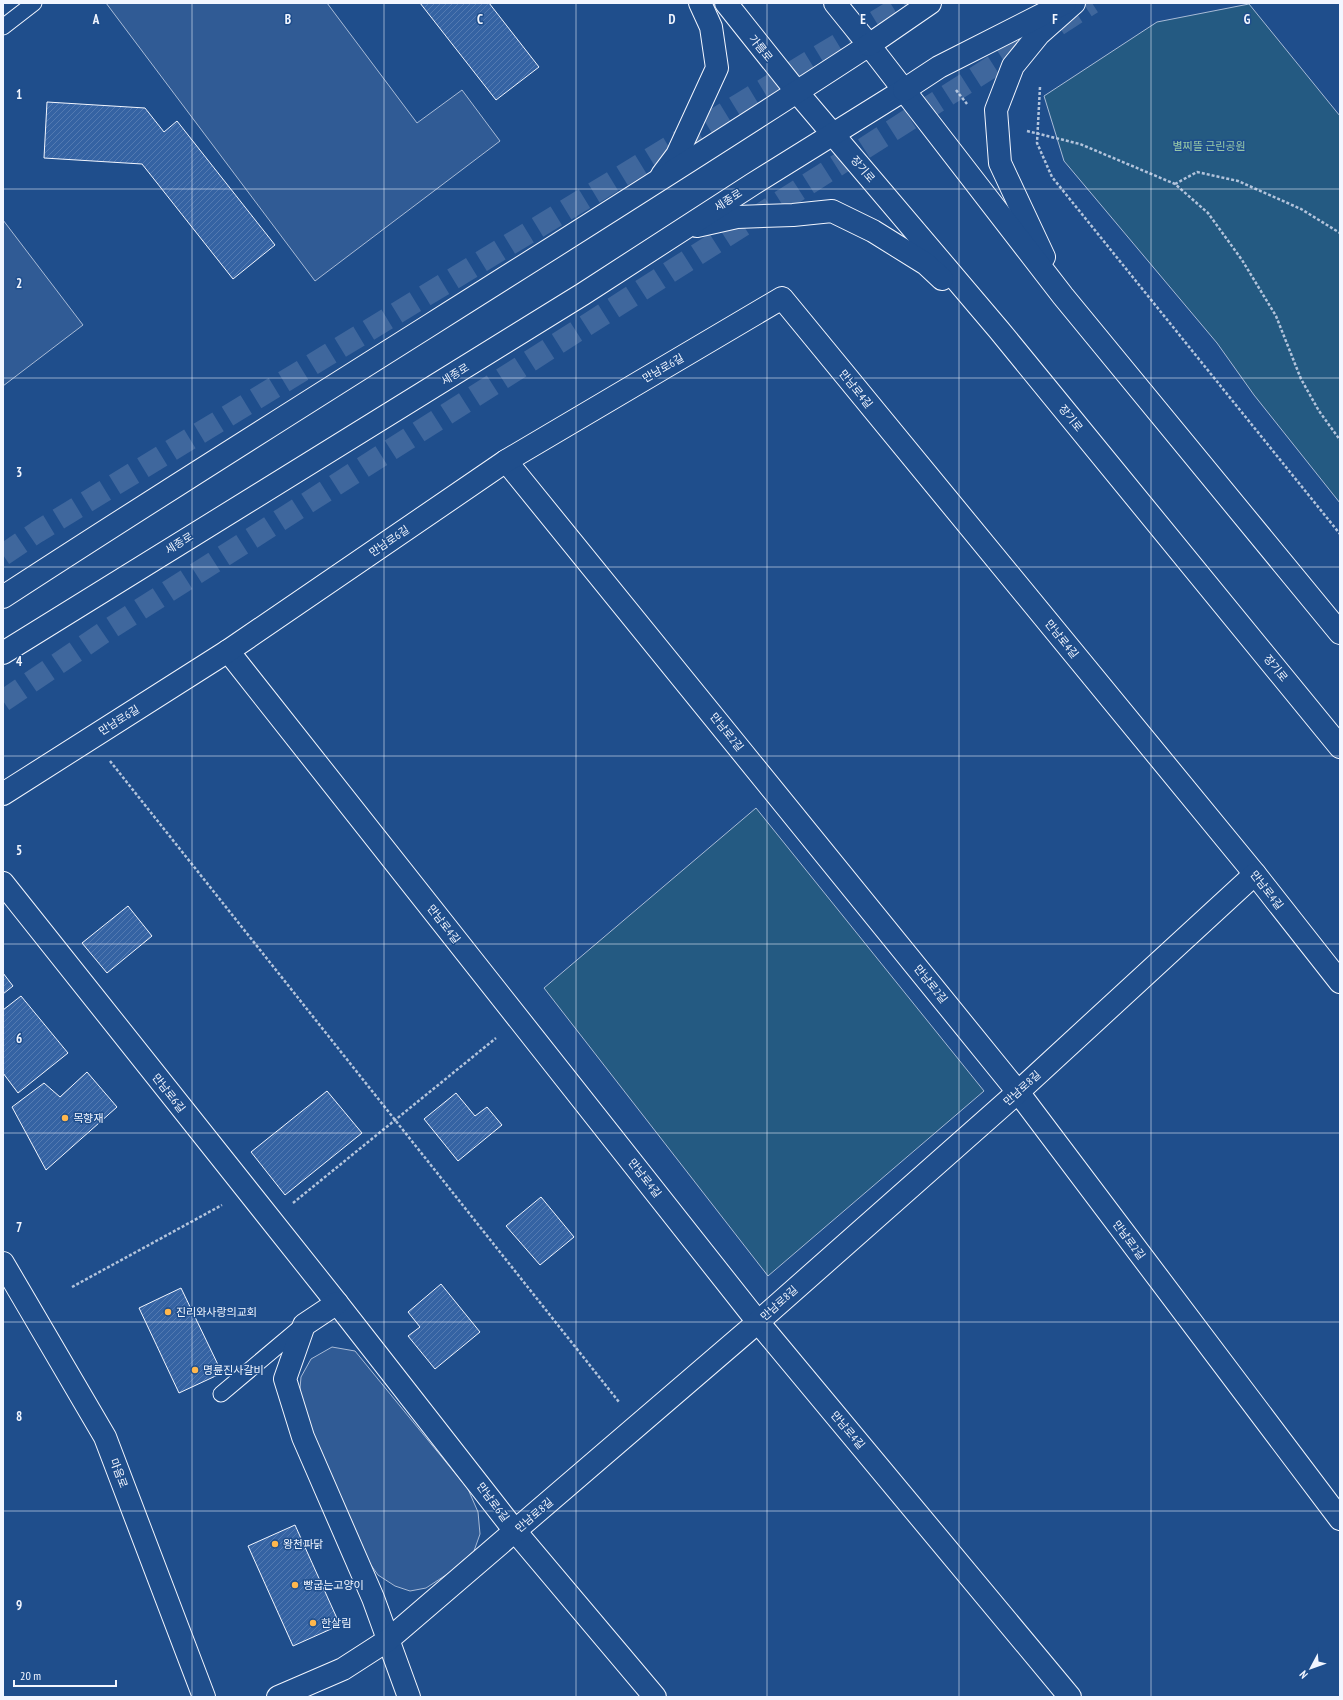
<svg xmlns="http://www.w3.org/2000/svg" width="1343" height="1700" font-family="'PT Sans Narrow','Noto Sans KR',sans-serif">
	<defs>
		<pattern id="building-hatch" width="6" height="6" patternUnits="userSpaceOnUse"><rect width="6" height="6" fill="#3563a3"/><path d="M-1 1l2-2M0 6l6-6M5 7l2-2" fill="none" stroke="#537ab1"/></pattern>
	</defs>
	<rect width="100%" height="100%" fill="#1f4e8c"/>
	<g fill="#245a82" stroke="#a8bbd7">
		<polygon points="1249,4 1340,116 1340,503 1254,395 1217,343 1064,161 1044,96 1157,22"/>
		<polygon points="756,808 984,1091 768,1276 544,988"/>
	</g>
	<g fill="#305b95" stroke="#a8bbd7">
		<polygon points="106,3 327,3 417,123 462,90 500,141 315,281"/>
		<polygon points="3,220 83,325 3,386"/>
		<polygon points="332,1347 355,1351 468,1489 478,1512 480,1534 474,1551 449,1573 426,1588 410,1591 395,1586 378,1575 366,1558 299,1400 301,1377 311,1359"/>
	</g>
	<g fill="url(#building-hatch)" stroke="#f2f6ff">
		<polygon points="420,3 489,3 539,67 496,100"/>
		<polygon points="47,102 145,108 164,132 177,121 275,245 233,279 142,164 44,158"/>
		<polygon points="128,906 152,936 107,973 82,943"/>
		<polygon points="3,973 13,986 3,994"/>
		<polygon points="21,996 68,1053 18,1093 3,1073 3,1010"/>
		<polygon points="87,1072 117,1107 46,1170 12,1107 44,1083 60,1097"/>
		<polygon points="327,1091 362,1133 285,1195 251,1152"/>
		<polygon points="456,1093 475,1116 487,1107 502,1125 458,1161 424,1119"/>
		<polygon points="541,1197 574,1237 540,1265 506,1226"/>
		<polygon points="441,1284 480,1332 435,1369 408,1336 420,1327 408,1312"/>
		<polygon points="181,1288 222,1373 179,1393 139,1308"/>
		<polygon points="295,1525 340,1625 293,1646 248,1546"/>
	</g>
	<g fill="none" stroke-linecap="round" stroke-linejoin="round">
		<g stroke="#3f679d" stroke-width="22" stroke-dasharray="22 11" stroke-linecap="butt">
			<polyline points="1058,25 1092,3"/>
			<polyline points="3,555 37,532 906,3"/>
			<polyline points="3,701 106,631 1031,42"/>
		</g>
		<g stroke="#f2f6ff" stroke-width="17">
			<g id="service">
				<polyline points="3,27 34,3"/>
				<polyline points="221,1394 303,1325"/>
			</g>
		</g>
		<g stroke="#f2f6ff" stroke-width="24">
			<g id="minor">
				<polyline points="506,461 1018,1092 1340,1519"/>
				<polyline points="228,651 758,1322 1070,1697"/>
				<polyline points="3,794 228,651 506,461 782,298 1255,874 1340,982"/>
				<polyline points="3,883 337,1303 515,1531 655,1697"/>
				<polyline points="337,1303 304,1325 285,1379 303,1437 373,1598 409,1697"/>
				<polyline points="278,1697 343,1669 388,1640 758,1322 1018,1092 1255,874"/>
			</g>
		</g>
		<g stroke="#f2f6ff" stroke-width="24">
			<g id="tertiary">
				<polyline points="726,3 797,92"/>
				<polyline points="835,3 869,45"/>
				<polyline points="3,1263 105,1437 204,1697"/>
			</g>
		</g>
		<g stroke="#f2f6ff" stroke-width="24">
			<g id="primary">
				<polyline points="797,92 999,330 1340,747"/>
				<polyline points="662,175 677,155 717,68 711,27 700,3"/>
				<polyline points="697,226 737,217 793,215 832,211 873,231 926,264 942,279"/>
				<polyline points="1044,257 1000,163 996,110 1013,66 1039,34 1074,3"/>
				<path d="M3,597C290,410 583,232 869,45L1063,296L1340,633"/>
				<polyline points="3,653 583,294 753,184 904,90"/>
			</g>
		</g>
		<g stroke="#f2f6ff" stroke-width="24">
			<g id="trunk">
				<polyline points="869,45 930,3"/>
				<polyline points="904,90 939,67 1065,3"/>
			</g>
		</g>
		<g stroke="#b3c4dc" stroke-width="2.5" stroke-dasharray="3 2" stroke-linecap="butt">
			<polyline points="1040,87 1037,143 1052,177 1340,534"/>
			<polyline points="956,90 967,104"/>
			<polyline points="1027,131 1080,144 1175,184 1208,213 1242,260 1276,316 1301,379 1319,411 1340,440"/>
			<polyline points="1175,184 1197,172 1238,181 1301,209 1340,233"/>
			<polyline points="110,761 619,1402"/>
			<polyline points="293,1203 496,1038"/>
			<polyline points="72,1287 222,1205"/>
		</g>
		<use href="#service" stroke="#1f4e8c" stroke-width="15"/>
		<use href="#minor" stroke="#1f4e8c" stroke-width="22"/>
		<use href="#tertiary" stroke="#1f4e8c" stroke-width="22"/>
		<use href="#primary" stroke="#1f4e8c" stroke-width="22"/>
		<use href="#trunk" stroke="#1f4e8c" stroke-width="22"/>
	</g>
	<path fill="none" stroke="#f2f6ff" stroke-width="1" stroke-opacity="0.55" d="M192,3V1697M384,3V1697M576,3V1697M767,3V1697M959,3V1697M1151,3V1697M3,189H1340M3,378H1340M3,567H1340M3,756H1340M3,944H1340M3,1133H1340M3,1322H1340M3,1511H1340"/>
	<g fill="#ffb74d" stroke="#1f4e8c" stroke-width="1.5">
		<circle cx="65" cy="1118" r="4"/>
		<circle cx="168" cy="1312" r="4"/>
		<circle cx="195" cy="1370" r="4"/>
		<circle cx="275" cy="1544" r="4"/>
		<circle cx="295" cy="1585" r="4"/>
		<circle cx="313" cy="1623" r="4"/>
	</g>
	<g text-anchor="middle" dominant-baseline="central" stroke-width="3" stroke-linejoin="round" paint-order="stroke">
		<g font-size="11" fill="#f2f6ff" stroke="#1f4e8c">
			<text transform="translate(761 48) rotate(51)">가름로</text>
			<text transform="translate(863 169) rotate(50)">장기로</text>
			<text transform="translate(728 200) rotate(-33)">세종로</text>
			<text transform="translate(663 368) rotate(-30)">만남로6길</text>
			<text transform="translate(455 374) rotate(-32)">세종로</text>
			<text transform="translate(856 389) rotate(51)">만남로4길</text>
			<text transform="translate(1071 418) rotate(51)">장기로</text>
			<text transform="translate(389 541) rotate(-34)">만남로6길</text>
			<text transform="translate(179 543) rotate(-32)">세종로</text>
			<text transform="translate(1062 639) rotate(51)">만남로4길</text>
			<text transform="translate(1276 668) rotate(51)">장기로</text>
			<text transform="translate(119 720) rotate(-32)">만남로6길</text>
			<text transform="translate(727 732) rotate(51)">만남로2길</text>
			<text transform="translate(1267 890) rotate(52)">만남로4길</text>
			<text transform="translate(444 924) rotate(52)">만남로4길</text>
			<text transform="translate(931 984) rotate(51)">만남로2길</text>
			<text transform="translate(1022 1088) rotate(-42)">만남로8길</text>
			<text transform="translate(169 1093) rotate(52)">만남로6길</text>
			<text transform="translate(645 1178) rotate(52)">만남로4길</text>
			<text transform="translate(1129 1240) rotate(53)">만남로2길</text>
			<text transform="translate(779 1303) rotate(-42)">만남로8길</text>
			<text transform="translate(848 1430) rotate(50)">만남로4길</text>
			<text transform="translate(119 1473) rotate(69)">마음로</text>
			<text transform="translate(493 1502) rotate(53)">만남로6길</text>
			<text transform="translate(534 1515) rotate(-41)">만남로8길</text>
		</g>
		<g font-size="11" fill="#97c8a6" stroke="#1f4e8c">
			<text x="1209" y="146">별찌뜰 근린공원</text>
		</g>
		<g font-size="11" fill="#f2f6ff" stroke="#1f4e8c" text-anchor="start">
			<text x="73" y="1118">목향재</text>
			<text x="176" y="1312">진리와사랑의교회</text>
			<text x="203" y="1370">명륜진사갈비</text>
			<text x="283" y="1544">왕천파닭</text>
			<text x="303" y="1585">빵굽는고양이</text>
			<text x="321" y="1623">한살림</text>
		</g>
	</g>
	<g font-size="13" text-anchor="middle" font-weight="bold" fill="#f2f6ff" stroke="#1f4e8c" stroke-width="3" stroke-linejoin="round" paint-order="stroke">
		<text x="96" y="24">A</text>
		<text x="288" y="24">B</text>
		<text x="480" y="24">C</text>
		<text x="672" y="24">D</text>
		<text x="863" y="24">E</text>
		<text x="1055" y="24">F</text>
		<text x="1247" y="24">G</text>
		<text x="19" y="99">1</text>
		<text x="19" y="288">2</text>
		<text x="19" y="477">3</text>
		<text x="19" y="666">4</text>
		<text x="19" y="855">5</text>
		<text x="19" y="1043">6</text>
		<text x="19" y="1232">7</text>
		<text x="19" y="1421">8</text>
		<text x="19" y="1610">9</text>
	</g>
	<rect width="1343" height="1700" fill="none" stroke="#f2f6ff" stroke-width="8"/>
	<g transform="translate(1311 1668) rotate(229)" stroke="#1f4e8c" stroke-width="3" paint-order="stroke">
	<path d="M0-3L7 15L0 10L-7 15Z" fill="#f2f6ff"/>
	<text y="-6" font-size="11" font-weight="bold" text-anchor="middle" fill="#f2f6ff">N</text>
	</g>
	<path d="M14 1680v6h102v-6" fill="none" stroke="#f2f6ff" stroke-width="2"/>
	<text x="20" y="1680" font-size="12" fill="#f2f6ff" stroke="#1f4e8c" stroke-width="3" paint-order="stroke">20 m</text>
</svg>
